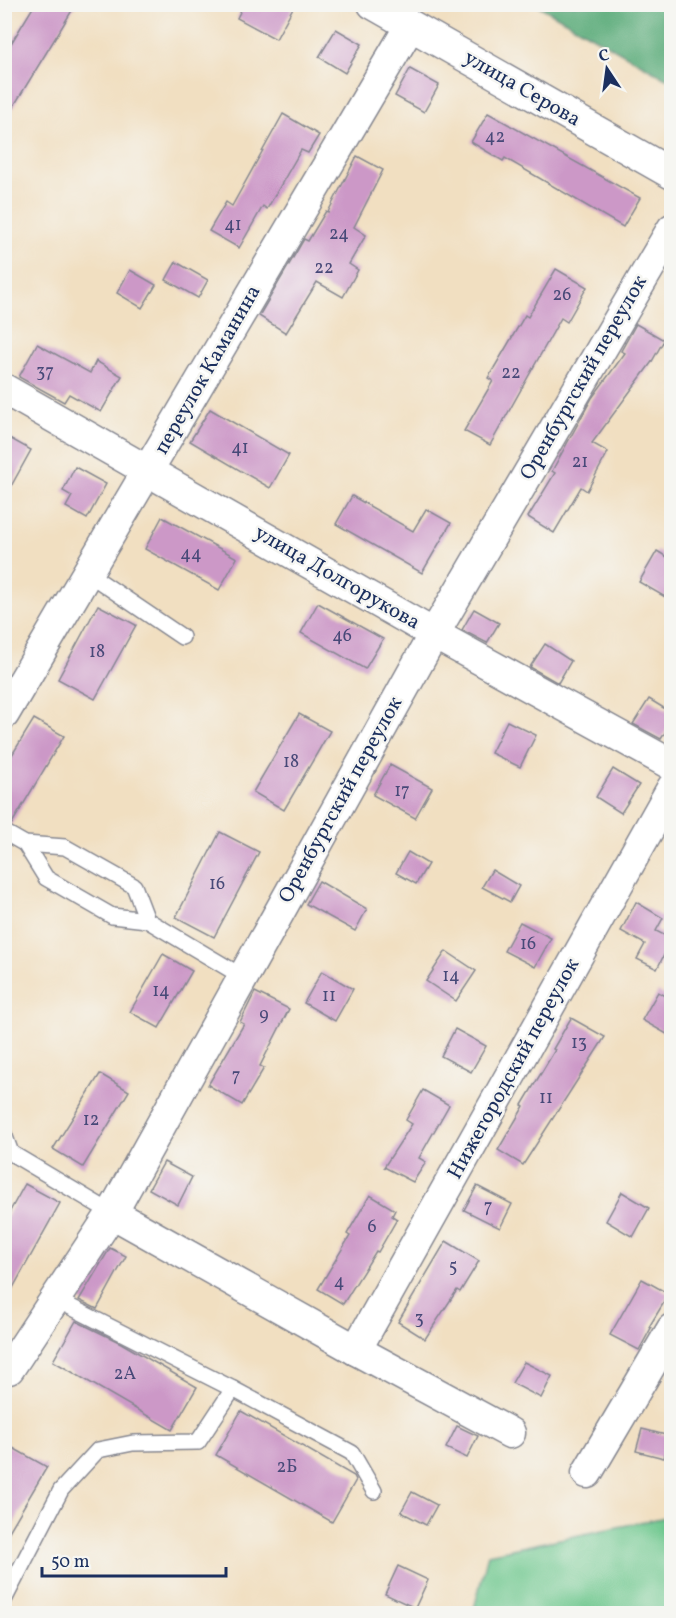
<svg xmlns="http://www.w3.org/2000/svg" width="676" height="1618" font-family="Vollkorn,serif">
	<rect width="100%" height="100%" fill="#f6f6f2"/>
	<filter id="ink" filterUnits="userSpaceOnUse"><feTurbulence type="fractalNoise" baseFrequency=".0167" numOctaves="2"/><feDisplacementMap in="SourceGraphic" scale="12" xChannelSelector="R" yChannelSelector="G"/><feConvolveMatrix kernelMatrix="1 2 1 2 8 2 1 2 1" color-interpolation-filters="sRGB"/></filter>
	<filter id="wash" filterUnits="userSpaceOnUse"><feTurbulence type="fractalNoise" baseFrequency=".008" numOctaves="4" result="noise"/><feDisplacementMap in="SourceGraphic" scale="24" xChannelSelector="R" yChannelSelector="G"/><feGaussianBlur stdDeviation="1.35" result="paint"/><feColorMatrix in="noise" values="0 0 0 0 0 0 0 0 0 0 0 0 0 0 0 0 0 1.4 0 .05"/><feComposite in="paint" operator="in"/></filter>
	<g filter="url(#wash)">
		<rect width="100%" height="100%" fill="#f1dfc1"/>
		<polygon fill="#6fc88f" stroke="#457c76" stroke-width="1.5" points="671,1516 671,1613 473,1613 488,1554"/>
		<polygon fill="#5bac7a" stroke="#3b6e6c" stroke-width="1.5" points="537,5 671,5 671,81"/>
		<g id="blocks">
			<g fill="#cc98c7">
				<polygon points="35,4 76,4 4,122 4,55"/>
				<polygon points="244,4 295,4 276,39 237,18"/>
				<polygon points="336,29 362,44 345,73 319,57"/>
				<polygon points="410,69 439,85 424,112 395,96"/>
				<polygon points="488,113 640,198 623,227 505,158 503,161 471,142"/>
				<polygon points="283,114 319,135 308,153 301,150 267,209 263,206 239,248 209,231 226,202 232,206"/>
				<polygon points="357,156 383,170 354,227 366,235 349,264 358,270 343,297 317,282 286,333 259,316 304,239 308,241 326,211 328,212"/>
				<polygon points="176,262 208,280 198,298 166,280"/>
				<polygon points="556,269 587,287 567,322 561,318 490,445 464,431 493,381 488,378 504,351 525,315 528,317"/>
				<polygon points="130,270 156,285 142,308 117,293"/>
				<polygon points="636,324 664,340 651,363 592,443 608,452 587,491 581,487 554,533 528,517 555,473 552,471 592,398 625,353 621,351"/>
				<polygon points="37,344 90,373 96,361 122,376 101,412 69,394 64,402 19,377"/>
				<polygon points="210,409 289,455 270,488 190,441"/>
				<polygon points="4,435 31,450 4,499"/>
				<polygon points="75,467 106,484 87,519 66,507 72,496 63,491"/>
				<polygon points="352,496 413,531 426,509 451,523 422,573 336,524"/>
				<polygon points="162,517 237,558 219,590 145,549"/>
				<polygon points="657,551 672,560 672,601 639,582"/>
				<polygon points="318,603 383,639 365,669 301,633"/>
				<polygon points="98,605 136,625 95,699 58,679"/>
				<polygon points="474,609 499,623 487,643 462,630"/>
				<polygon points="545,644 571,661 558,683 530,667"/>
				<polygon points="649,699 672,713 672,722 661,739 633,724"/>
				<polygon points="299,714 330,731 284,810 253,792"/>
				<polygon points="34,719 64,736 11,825 4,822 4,768"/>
				<polygon points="507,721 536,735 520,767 491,753"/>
				<polygon points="390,765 432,788 415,818 373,795"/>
				<polygon points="613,769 639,785 621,813 596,797"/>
				<polygon points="220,832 259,852 214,937 176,917"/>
				<polygon points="408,852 428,864 416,884 396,873"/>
				<polygon points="492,870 519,886 510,902 482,887"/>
				<polygon points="319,881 367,909 355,931 306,904"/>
				<polygon points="636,902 663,918 656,931 672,939 657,969 637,959 645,944 621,931"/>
				<polygon points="520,922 551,938 535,967 504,951"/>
				<polygon points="446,951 476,971 456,1001 426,981"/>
				<polygon points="163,954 192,971 159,1028 130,1012"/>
				<polygon points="322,971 353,989 335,1021 304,1003"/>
				<polygon points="255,992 289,1009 260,1066 264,1068 242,1105 208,1085 244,1024 240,1022"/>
				<polygon points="658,992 672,999 672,1037 642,1020"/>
				<polygon points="571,1018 605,1037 523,1165 498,1150 524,1106 522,1105 555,1050 553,1049"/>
				<polygon points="455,1029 486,1046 471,1072 441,1056"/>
				<polygon points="100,1074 129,1091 83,1167 53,1149"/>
				<polygon points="423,1090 449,1105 419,1158 426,1162 413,1182 384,1167 412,1124 406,1120"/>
				<polygon points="164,1162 192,1177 178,1205 149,1189"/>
				<polygon points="25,1184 60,1203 4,1304 4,1222"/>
				<polygon points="477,1186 512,1204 500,1228 464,1210"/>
				<polygon points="622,1192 649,1208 633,1237 606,1221"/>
				<polygon points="370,1195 395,1210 392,1216 397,1219 378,1252 376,1251 343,1304 318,1289 350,1236 347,1234"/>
				<polygon points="446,1241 479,1261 460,1292 457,1290 425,1339 398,1322"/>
				<polygon points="110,1248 126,1256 97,1309 79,1300"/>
				<polygon points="642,1279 669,1294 649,1327 651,1328 639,1350 610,1335"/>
				<polygon points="76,1321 121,1343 197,1387 172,1430 53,1361"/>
				<polygon points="524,1362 552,1376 541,1398 512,1383"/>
				<polygon points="241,1411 354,1476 356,1480 332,1522 216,1455"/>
				<polygon points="457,1426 478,1436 467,1458 446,1448"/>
				<polygon points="642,1429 670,1436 664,1458 636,1451"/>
				<polygon points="4,1443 47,1467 4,1540"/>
				<polygon points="412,1492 437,1505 426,1525 401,1512"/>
				<polygon points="398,1566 428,1580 415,1608 385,1594"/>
			</g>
		</g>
	</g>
	<g filter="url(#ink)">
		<use href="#blocks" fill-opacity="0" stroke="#868790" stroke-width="1.5"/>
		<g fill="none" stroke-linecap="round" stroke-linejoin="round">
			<g stroke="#868790" stroke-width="18">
				<g id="lane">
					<polyline points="86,572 182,637"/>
					<polyline points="4,832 25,844 65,847 134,886 147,920 243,977"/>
					<polyline points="25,844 46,878 112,916 147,920"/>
					<polyline points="4,1134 11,1153 112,1213"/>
					<polyline points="55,1299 233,1389"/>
					<polyline points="4,1600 61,1490 98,1450 133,1443 198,1442 233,1389 352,1453 374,1491"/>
				</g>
			</g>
			<g stroke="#868790" stroke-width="33">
				<g id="street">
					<polyline points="373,4 672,174"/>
					<polyline points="4,389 434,634 672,765"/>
					<polyline points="4,714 410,26"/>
					<polyline points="112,1213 356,1350 510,1433"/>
					<polyline points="356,1350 672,788"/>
					<polyline points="4,1367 9,1369 112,1213 434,634 672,229"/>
					<polyline points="587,1473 672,1329"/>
				</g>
			</g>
			<use href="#lane" stroke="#fff" stroke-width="15"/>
			<use href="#street" stroke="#fff" stroke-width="30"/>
		</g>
	</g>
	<g text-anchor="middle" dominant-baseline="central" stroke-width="5" stroke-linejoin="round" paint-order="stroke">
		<g font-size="18" fill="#474978">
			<text x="495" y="137">42</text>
			<text x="233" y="225">41</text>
			<text x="339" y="234">24</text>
			<text x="324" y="268">22</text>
			<text x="562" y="295">26</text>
			<text x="45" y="372">37</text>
			<text x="511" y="373">22</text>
			<text x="240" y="448">41</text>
			<text x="580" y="462">21</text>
			<text x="191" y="554">44</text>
			<text x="342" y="636">46</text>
			<text x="97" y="652">18</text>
			<text x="291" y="762">18</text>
			<text x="402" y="791">17</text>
			<text x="217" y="884">16</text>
			<text x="528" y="944">16</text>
			<text x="451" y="976">14</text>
			<text x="161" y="991">14</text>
			<text x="329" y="996">11</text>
			<text x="264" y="1015">9</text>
			<text x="579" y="1043">13</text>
			<text x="236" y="1076">7</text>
			<text x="546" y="1098">11</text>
			<text x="91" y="1120">12</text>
			<text x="488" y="1207">7</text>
			<text x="372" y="1227">6</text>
			<text x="453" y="1267">5</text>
			<text x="339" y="1282">4</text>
			<text x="419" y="1319">3</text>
			<text x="125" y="1374">2А</text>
			<text x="287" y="1467">2Б</text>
		</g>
		<g font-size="21" fill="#1b2f5e" stroke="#f6f6f2">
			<text transform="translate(522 89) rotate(30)">улица Серова</text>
			<text transform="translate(208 370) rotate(-60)">переулок Каманина</text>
			<text transform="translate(584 378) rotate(-60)">Оренбургский переулок</text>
			<text transform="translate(337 578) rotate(30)">улица Долгорукова</text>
			<text transform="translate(341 800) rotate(-61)">Оренбургский переулок</text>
			<text transform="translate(514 1069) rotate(-61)">Нижегородский переулок</text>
		</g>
	</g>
	<rect width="676" height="1618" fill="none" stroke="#f6f6f2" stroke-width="24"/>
	<g transform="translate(607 69) rotate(347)" stroke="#f6f6f2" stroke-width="4.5" paint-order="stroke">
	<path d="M0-4.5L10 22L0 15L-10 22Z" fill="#1b2f5e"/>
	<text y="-9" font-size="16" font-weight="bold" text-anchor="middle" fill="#1b2f5e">С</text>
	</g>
	<path d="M42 1567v9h184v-9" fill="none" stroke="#1b2f5e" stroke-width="3"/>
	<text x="51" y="1567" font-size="18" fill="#1b2f5e" stroke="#f6f6f2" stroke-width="4.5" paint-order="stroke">50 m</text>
</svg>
